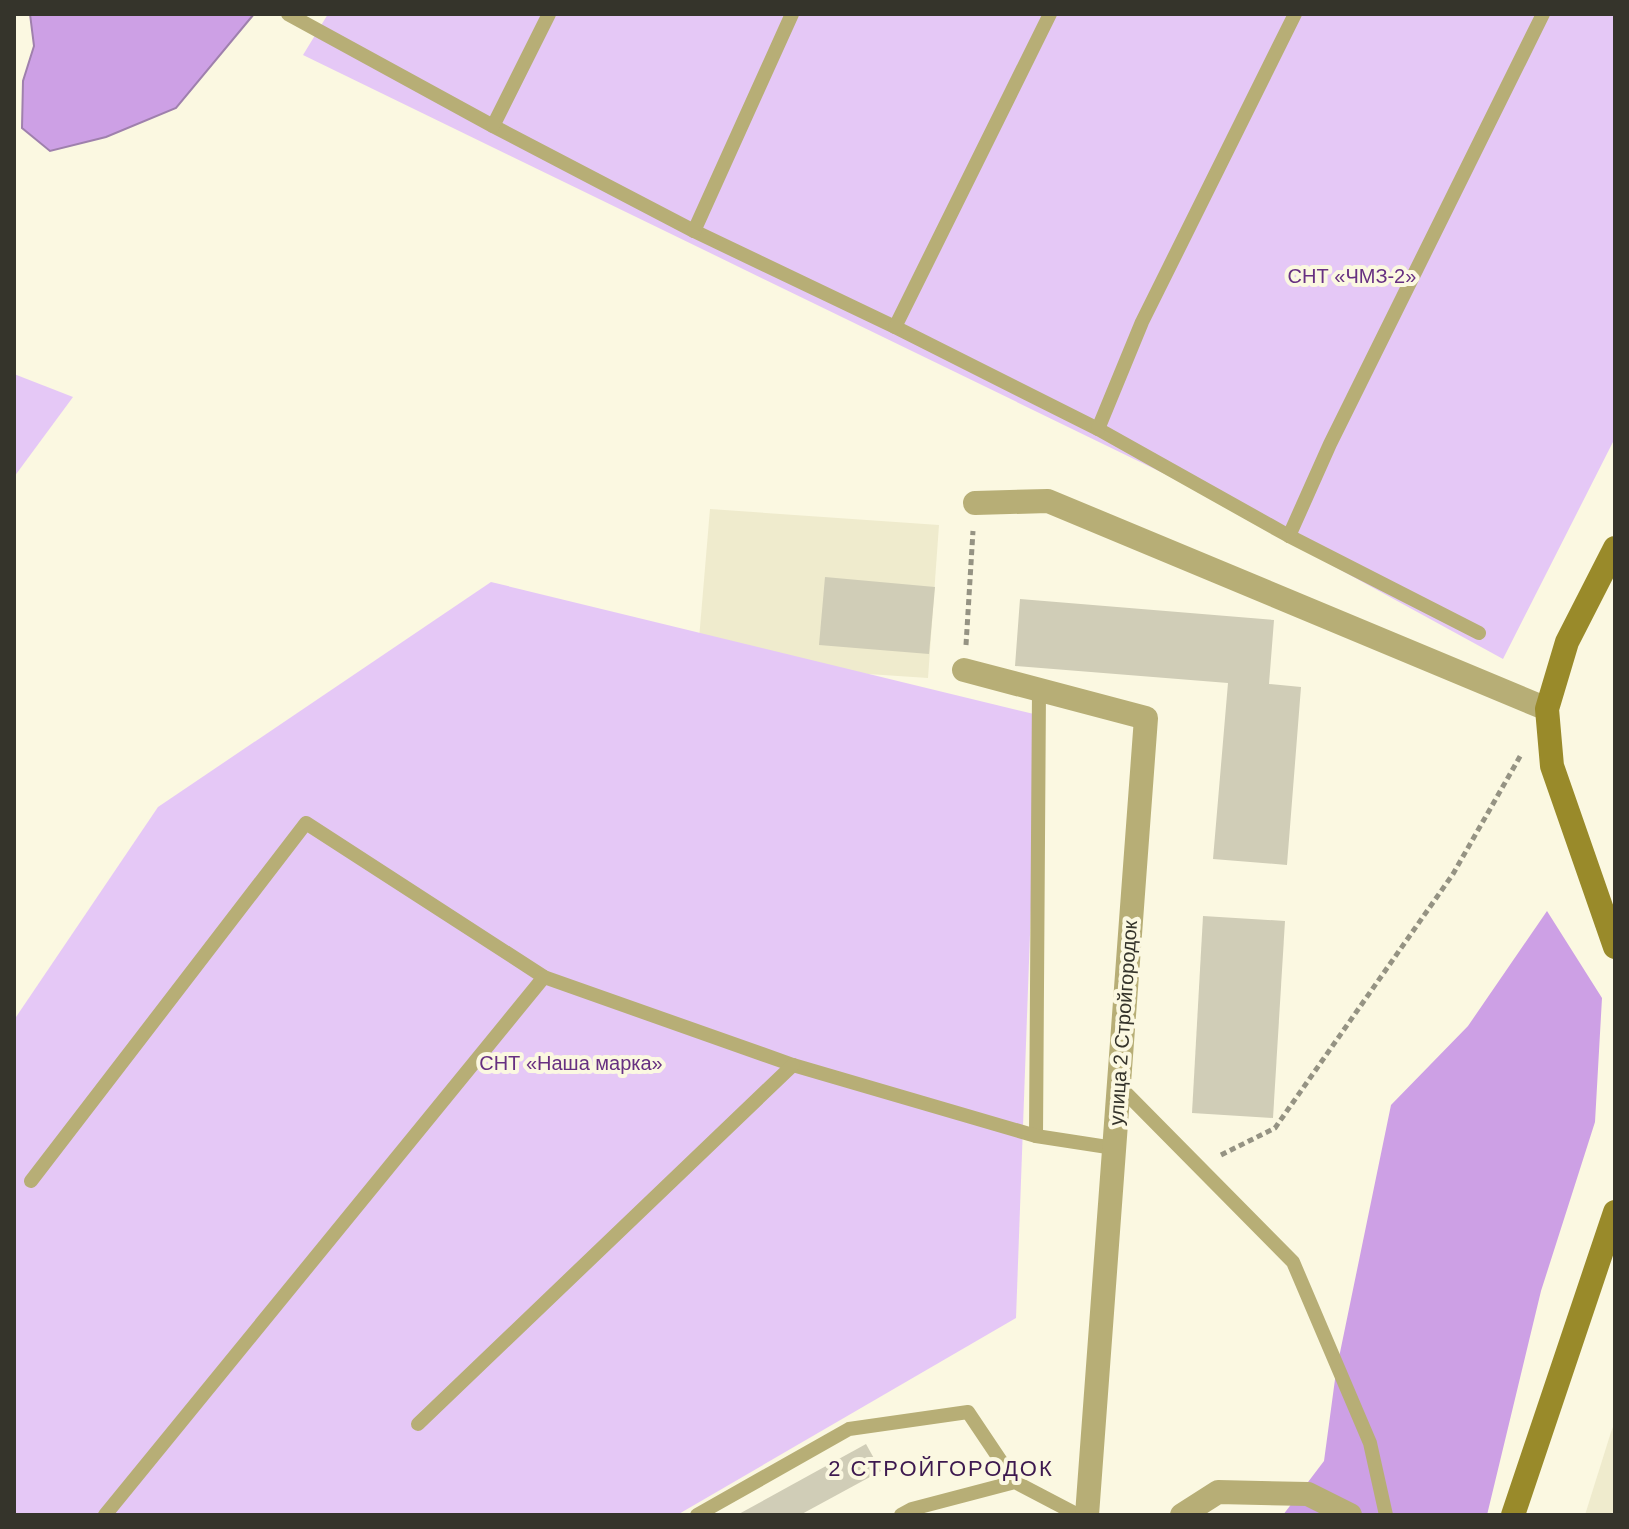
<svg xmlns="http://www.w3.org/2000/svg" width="1629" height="1529" font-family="Helvetica,sans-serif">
	<rect width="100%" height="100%" fill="#fbf8e1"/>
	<g fill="#efebcd">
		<polygon points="710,509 939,525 928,678 808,670 699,639"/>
		<polygon points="1615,1422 1615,1515 1585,1515 1611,1432"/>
	</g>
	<g fill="#e5c8f6">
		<polygon points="328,14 1615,14 1615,438 1503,659 1171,477 303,55"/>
		<polygon points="14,374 73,397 14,477"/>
		<polygon points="491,582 1038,715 1016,1318 677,1515 14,1515 14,1020 158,807"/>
	</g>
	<polygon fill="#cda0e5" points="1547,911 1602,998 1595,1122 1541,1291 1487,1515 1283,1515 1324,1461 1336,1372 1391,1105 1468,1026"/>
	<polygon fill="#cda0e5" stroke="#9f80ad" stroke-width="2" points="30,14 254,14 176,108 106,137 50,151 22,128 23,81 34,46"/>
	<g fill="#d0cdb7">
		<polygon points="825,577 935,587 929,654 819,645"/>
		<polygon points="1020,599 1274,620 1269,684 1301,687 1287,865 1213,859 1228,683 1015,666"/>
		<polygon points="1203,916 1285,921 1273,1118 1192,1113"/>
		<polygon points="866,1444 881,1471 800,1515 737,1515"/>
	</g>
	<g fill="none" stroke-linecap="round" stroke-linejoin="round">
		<g stroke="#959383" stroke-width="5" stroke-dasharray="6 4" stroke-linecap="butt">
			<polyline points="966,645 973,531"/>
			<polyline points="1221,1155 1275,1128 1453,874 1522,753"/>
		</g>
		<g stroke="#b7ae76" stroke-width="14">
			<polyline points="288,14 493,126 694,231 895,327 1098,429 1289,536 1479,633"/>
			<polyline points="493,126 549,14"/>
			<polyline points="694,231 792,14"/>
			<polyline points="895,327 1050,14"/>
			<polyline points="1098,429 1142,322 1295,14"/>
			<polyline points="1289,536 1330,444 1543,14"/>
			<polyline points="1119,1086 1293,1262 1370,1443 1386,1515"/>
			<polyline points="1036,1136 1039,690"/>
			<polyline points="31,1181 306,823 544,977 793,1065 1036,1136 1114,1148"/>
			<polyline points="418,1424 793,1065"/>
			<polyline points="105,1515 544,977"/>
			<polyline points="697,1515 849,1429 968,1412 1015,1482"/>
			<polyline points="901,1515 912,1509 1015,1482 1078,1515"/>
		</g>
		<g stroke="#b7ae76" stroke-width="24">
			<polyline points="975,503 1048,501 1547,709"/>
			<polyline points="964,670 1146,718 1087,1515"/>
			<polyline points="1182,1515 1218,1492 1308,1494 1350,1515"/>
		</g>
		<g stroke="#998a2a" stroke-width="24">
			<polyline points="1615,548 1567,642 1547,709 1552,766 1615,947"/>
			<polyline points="1513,1515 1615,1212"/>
		</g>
	</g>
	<g text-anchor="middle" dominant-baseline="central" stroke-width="8" stroke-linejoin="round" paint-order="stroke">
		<g font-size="20" fill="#673081" stroke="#fbf8e1">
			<text x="1352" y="276">СНТ «ЧМЗ-2»</text>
			<text x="571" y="1063">СНТ «Наша марка»</text>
		</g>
		<g font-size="20" fill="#35342b" stroke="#fbf8e1">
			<text transform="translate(1123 1023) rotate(-86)">улица 2 Стройгородок</text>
		</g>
		<g font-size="22" letter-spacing="2" fill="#3d194f" stroke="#fbf8e1">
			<text x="941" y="1468">2 СТРОЙГОРОДОК</text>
		</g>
	</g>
	<rect width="1629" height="1529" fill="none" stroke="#35342b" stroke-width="32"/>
</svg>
